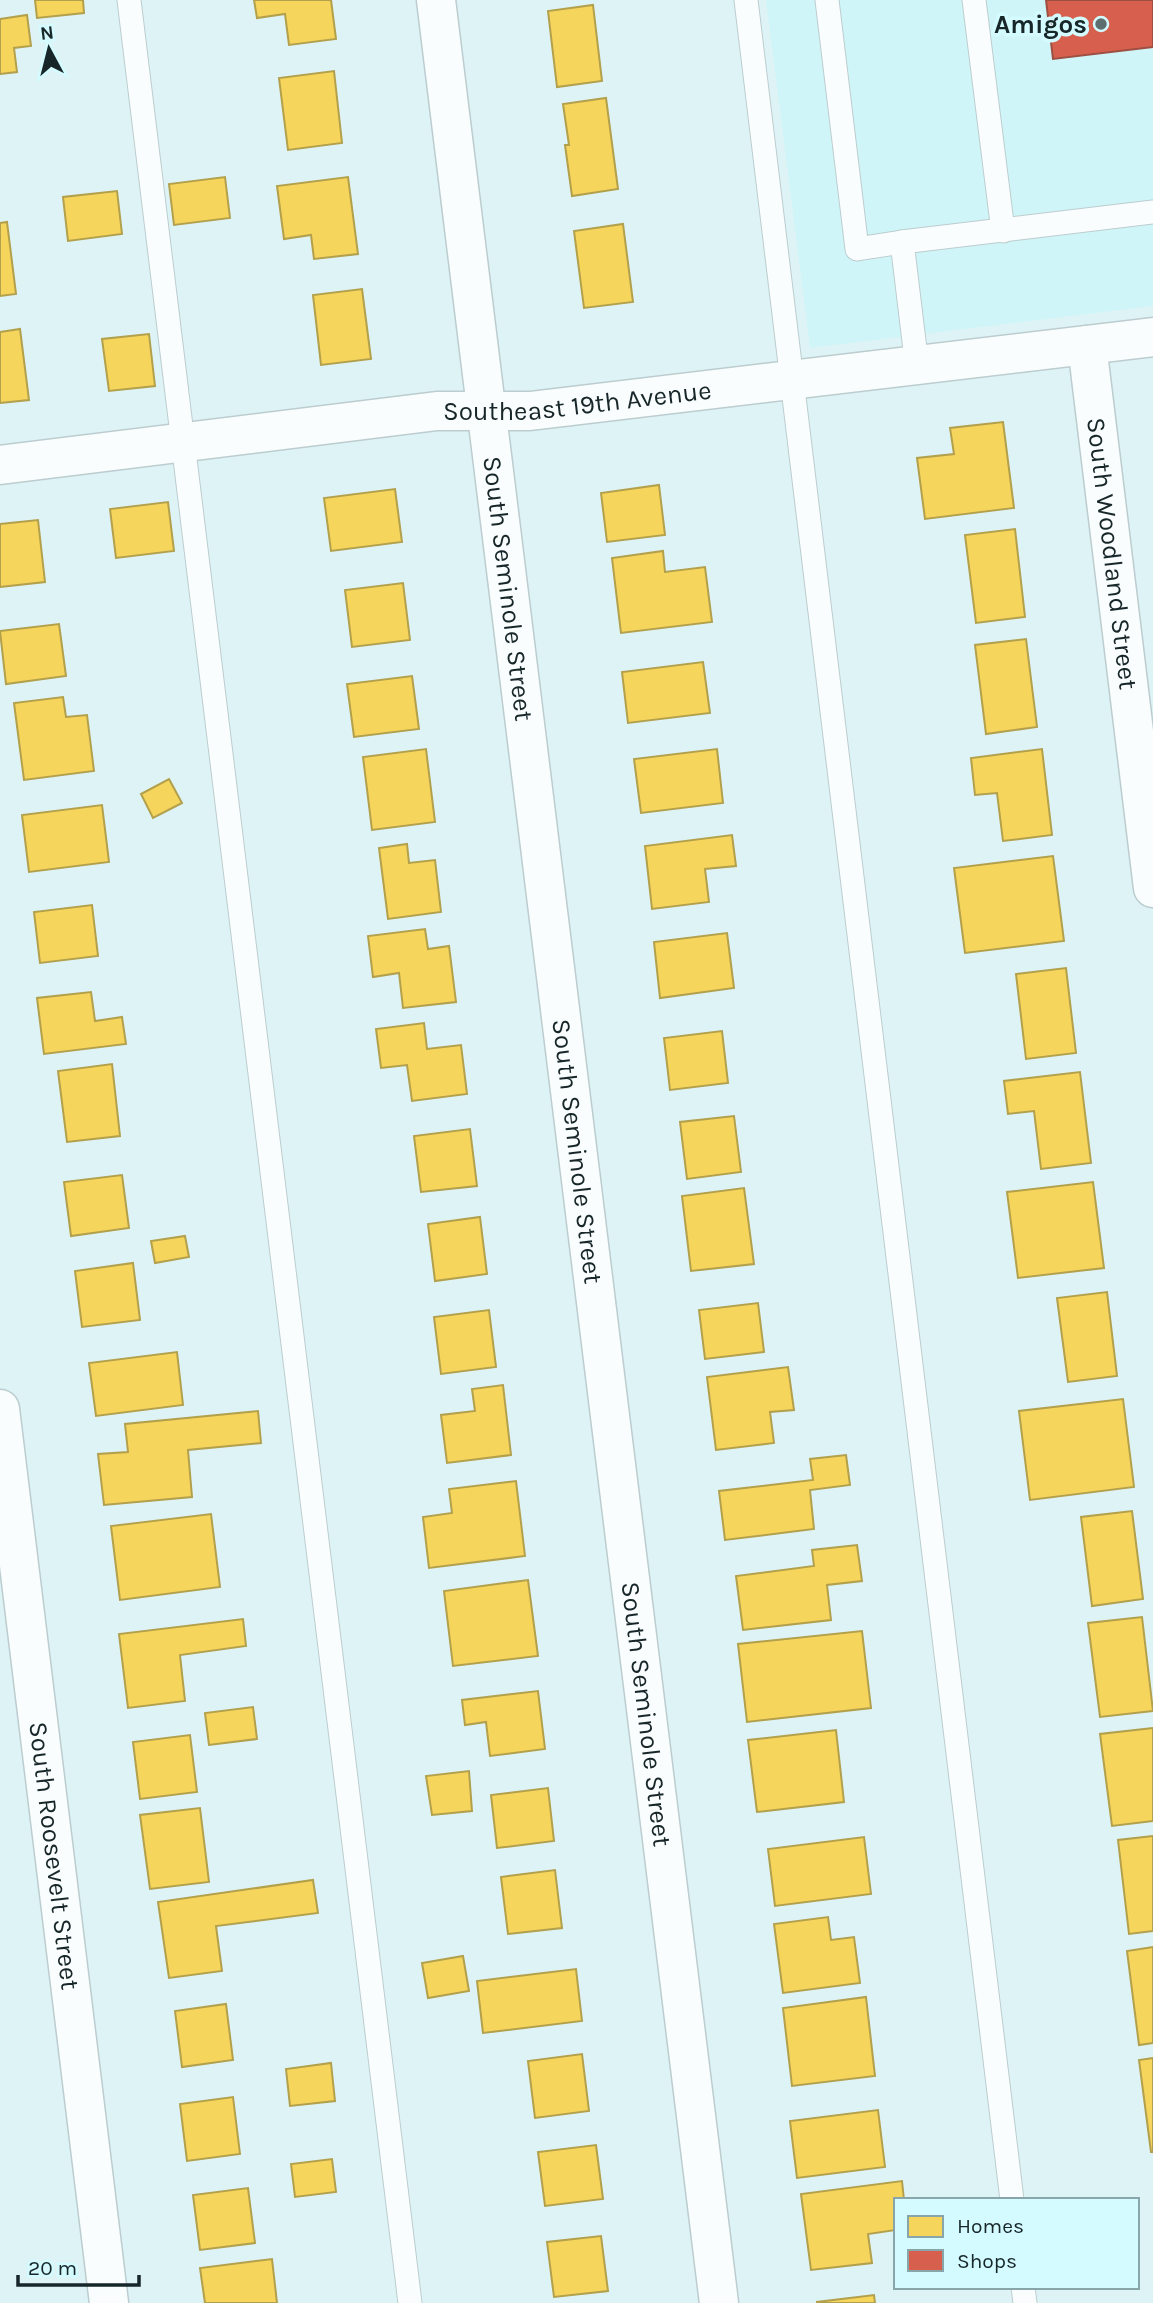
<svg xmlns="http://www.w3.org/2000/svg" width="1153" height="2303" font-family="Karla,sans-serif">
	<rect width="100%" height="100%" fill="#def3f5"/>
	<polygon fill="#d0f5f8" points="766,0 1153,0 1153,306 810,348"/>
	<g fill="#f6d55c" stroke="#b3a04c" stroke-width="2">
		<polygon points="35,0 83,0 84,13 37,18"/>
		<polygon points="254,0 331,0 336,39 289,45 285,14 257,18"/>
		<polygon points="593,5 602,81 557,87 548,11"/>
		<polygon points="27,15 31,46 14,48 17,72 0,74 0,19"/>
		<polygon points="334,71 342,143 288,150 279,78"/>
		<polygon points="606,98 618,189 572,196 565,145 569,145 563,104"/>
		<polygon points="225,177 230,218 174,225 169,184"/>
		<polygon points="348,177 358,254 314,259 311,235 284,239 277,186"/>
		<polygon points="117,191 122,234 68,241 63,197"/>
		<polygon points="7,222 16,294 0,296 0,223"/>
		<polygon points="623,224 633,302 584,308 574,231"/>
		<polygon points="362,289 371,359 321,365 313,295"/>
		<polygon points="20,329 29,400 0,403 0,332"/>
		<polygon points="149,334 155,386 109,391 102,339"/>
		<polygon points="1003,422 1014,508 925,519 917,458 954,454 950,428"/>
		<polygon points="659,485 665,535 607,542 601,493"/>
		<polygon points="395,489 402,542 331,551 324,498"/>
		<polygon points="168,502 174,551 116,558 110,509"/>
		<polygon points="38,520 45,582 0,587 0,524"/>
		<polygon points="1015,529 1025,617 976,623 965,535"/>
		<polygon points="663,551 665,572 705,567 712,622 621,633 612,558"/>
		<polygon points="403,583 410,640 352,647 345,590"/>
		<polygon points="59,624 66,676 6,684 0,631"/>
		<polygon points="1026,639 1037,727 986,734 975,645"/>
		<polygon points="703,662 710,713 628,723 622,672"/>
		<polygon points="412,676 419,729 354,737 347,684"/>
		<polygon points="63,697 66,717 87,715 94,771 24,780 14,703"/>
		<polygon points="426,749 435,822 372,830 363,757"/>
		<polygon points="717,749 723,803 641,813 634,759"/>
		<polygon points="1042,749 1052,835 1003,841 997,793 975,795 971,758"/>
		<polygon points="169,779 182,803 153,818 141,794"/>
		<polygon points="102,805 109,862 29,872 22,815"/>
		<polygon points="732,835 736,866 705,869 709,902 652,909 645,846"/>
		<polygon points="407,844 409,863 435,860 441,912 388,919 379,848"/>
		<polygon points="1053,856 1064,941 965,953 954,868"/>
		<polygon points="92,905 98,956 40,963 34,912"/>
		<polygon points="425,929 428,949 449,946 456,1002 403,1008 399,973 373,977 368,936"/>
		<polygon points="727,933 734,988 660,998 654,942"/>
		<polygon points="1066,968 1076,1053 1026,1059 1016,974"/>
		<polygon points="91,992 95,1021 122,1017 126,1044 44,1054 37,998"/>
		<polygon points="424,1023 427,1049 461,1045 467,1094 412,1101 407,1065 381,1068 376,1029"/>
		<polygon points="722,1031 728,1083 670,1090 664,1038"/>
		<polygon points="112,1064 120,1136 67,1142 58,1071"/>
		<polygon points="1080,1072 1091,1163 1041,1169 1034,1111 1008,1114 1004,1081"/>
		<polygon points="734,1116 741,1172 687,1179 680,1122"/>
		<polygon points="470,1129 477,1186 421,1192 414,1136"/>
		<polygon points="122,1175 129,1228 71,1236 64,1182"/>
		<polygon points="1093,1182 1104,1268 1018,1278 1007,1192"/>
		<polygon points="744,1188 754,1264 691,1271 682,1196"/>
		<polygon points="480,1217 487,1274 435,1281 428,1224"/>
		<polygon points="185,1236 189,1257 155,1263 151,1241"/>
		<polygon points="133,1263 140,1320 82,1327 75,1271"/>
		<polygon points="1107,1292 1117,1376 1068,1382 1057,1298"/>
		<polygon points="758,1303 764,1352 705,1359 699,1310"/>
		<polygon points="489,1310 496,1367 441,1374 434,1317"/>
		<polygon points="177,1352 183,1405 96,1416 89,1363"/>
		<polygon points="788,1367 794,1410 770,1412 774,1443 716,1450 707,1377"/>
		<polygon points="503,1385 511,1455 447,1463 441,1415 475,1411 472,1389"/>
		<polygon points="1123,1399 1134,1487 1030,1500 1019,1411"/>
		<polygon points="258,1411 261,1443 188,1450 192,1497 104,1505 98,1454 128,1452 125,1424"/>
		<polygon points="846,1455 850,1485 810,1490 814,1529 725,1540 719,1491 813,1480 810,1459"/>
		<polygon points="516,1481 525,1556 429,1568 423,1517 452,1513 449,1489"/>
		<polygon points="1132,1511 1143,1599 1092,1606 1081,1517"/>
		<polygon points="211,1514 220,1587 120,1600 111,1526"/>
		<polygon points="857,1545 862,1581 827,1585 831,1620 743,1630 736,1576 814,1566 812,1550"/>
		<polygon points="528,1580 538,1656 453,1666 444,1591"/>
		<polygon points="1142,1617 1153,1711 1100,1717 1088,1623"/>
		<polygon points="243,1619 246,1646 180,1655 185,1701 128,1708 119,1634"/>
		<polygon points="862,1631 871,1708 747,1722 738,1644"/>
		<polygon points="538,1691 545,1749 490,1756 486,1722 465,1725 462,1700"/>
		<polygon points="253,1707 257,1739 209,1745 205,1713"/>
		<polygon points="1153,1728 1153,1821 1112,1826 1100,1734"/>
		<polygon points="836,1730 844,1802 757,1812 748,1740"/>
		<polygon points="190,1735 197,1792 140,1799 133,1742"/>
		<polygon points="469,1771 472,1811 432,1815 426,1776"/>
		<polygon points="548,1788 554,1841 497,1848 491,1795"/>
		<polygon points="200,1808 209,1882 150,1889 140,1815"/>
		<polygon points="1153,1836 1153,1931 1129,1934 1118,1840"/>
		<polygon points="864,1837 871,1894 775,1906 768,1849"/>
		<polygon points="555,1870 562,1928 508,1934 501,1877"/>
		<polygon points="313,1880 318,1913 216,1926 222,1971 169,1978 158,1902"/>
		<polygon points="828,1917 831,1940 854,1937 860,1983 783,1993 774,1924"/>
		<polygon points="1153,1947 1153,2043 1139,2045 1127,1951"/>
		<polygon points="463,1956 469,1991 428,1998 422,1963"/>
		<polygon points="576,1969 582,2021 483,2033 477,1981"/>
		<polygon points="866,1997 875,2076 792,2086 783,2008"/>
		<polygon points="226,2004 233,2060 182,2067 175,2011"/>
		<polygon points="582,2054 589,2111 535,2118 528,2061"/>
		<polygon points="1153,2058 1153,2152 1151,2152 1139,2060"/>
		<polygon points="331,2063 335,2101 290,2106 286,2069"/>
		<polygon points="233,2097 240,2154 187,2161 180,2104"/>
		<polygon points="878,2110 885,2167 797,2178 790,2121"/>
		<polygon points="596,2145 603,2199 545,2206 538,2152"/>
		<polygon points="332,2159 336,2192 295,2197 291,2164"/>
		<polygon points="902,2181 904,2200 896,2200 896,2230 868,2234 872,2263 811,2270 801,2194"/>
		<polygon points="248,2188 255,2243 200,2250 193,2195"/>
		<polygon points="601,2236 608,2291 554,2297 547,2242"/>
		<polygon points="272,2259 277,2303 205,2303 200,2268"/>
		<polygon points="874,2295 875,2303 817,2303 817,2302"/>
	</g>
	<polygon fill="#d6604d" stroke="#9d4f42" stroke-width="2" points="1046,0 1153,0 1153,47 1053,59"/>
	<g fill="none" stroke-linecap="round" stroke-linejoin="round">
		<g stroke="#bccdcf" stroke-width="25">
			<g id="lane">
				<polyline points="129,0 410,2303"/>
				<polyline points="746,0 1012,2200"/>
				<polyline points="827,0 857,249 902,242"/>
				<polyline points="974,0 1003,231"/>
				<polyline points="917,366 902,242 1153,212"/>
				<polyline points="1023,2287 1025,2303"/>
			</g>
		</g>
		<g stroke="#bccdcf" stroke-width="41">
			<g id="street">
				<path id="s1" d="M1087,345L1153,888"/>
				<path id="s2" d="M0,1409L109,2303"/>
			</g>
		</g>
		<g stroke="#bccdcf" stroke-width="41">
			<g id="secondary">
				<path id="s3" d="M436,0L719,2303"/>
				<path id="s4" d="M0,465L437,411H530L1153,337"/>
			</g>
		</g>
		<use href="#lane" stroke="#fafdfe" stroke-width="23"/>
		<use href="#street" stroke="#fafdfe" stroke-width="38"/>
		<use href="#secondary" stroke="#fafdfe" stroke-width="38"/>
	</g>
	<circle fill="#5d6e70" stroke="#d4fbff" stroke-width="2.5" cx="1101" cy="24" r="7"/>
	<g text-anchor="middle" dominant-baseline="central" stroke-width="7" stroke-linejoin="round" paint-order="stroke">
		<g font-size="26" font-weight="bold" fill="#172628" stroke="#d4fbff" text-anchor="end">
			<text x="1087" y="24">Amigos</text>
		</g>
		<g font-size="26" fill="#172628" stroke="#d4fbff">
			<text stroke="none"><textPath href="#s4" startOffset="581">Southeast 19th Avenue</textPath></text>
			<text stroke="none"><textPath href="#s1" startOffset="210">South Woodland Street</textPath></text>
			<text stroke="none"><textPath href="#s3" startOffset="593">South Seminole Street</textPath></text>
			<text stroke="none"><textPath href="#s3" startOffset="1160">South Seminole Street</textPath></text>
			<text stroke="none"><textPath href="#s3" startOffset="1727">South Seminole Street</textPath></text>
			<text stroke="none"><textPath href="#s2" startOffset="450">South Roosevelt Street</textPath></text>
		</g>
	</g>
	<rect x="894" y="2198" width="245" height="91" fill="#d4fbff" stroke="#88a6a9" stroke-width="2"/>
	<rect x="908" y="2216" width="35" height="21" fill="#f6d55c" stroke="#88a6a9" stroke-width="2"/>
	<text x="957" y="2233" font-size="21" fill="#172628">Homes</text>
	<rect x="908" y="2250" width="35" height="21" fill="#d6604d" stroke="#88a6a9" stroke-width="2"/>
	<text x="957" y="2268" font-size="21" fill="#172628">Shops</text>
	<g transform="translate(49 49) rotate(353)" stroke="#d4fbff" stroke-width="5" paint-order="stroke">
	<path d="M0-5L12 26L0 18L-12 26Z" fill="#172628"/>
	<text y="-10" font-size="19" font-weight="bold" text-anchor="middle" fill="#172628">N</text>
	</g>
	<path d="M18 2275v10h121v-10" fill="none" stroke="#172628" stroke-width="3.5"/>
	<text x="28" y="2275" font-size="21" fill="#172628" stroke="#d4fbff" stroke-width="5" paint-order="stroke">20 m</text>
</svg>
